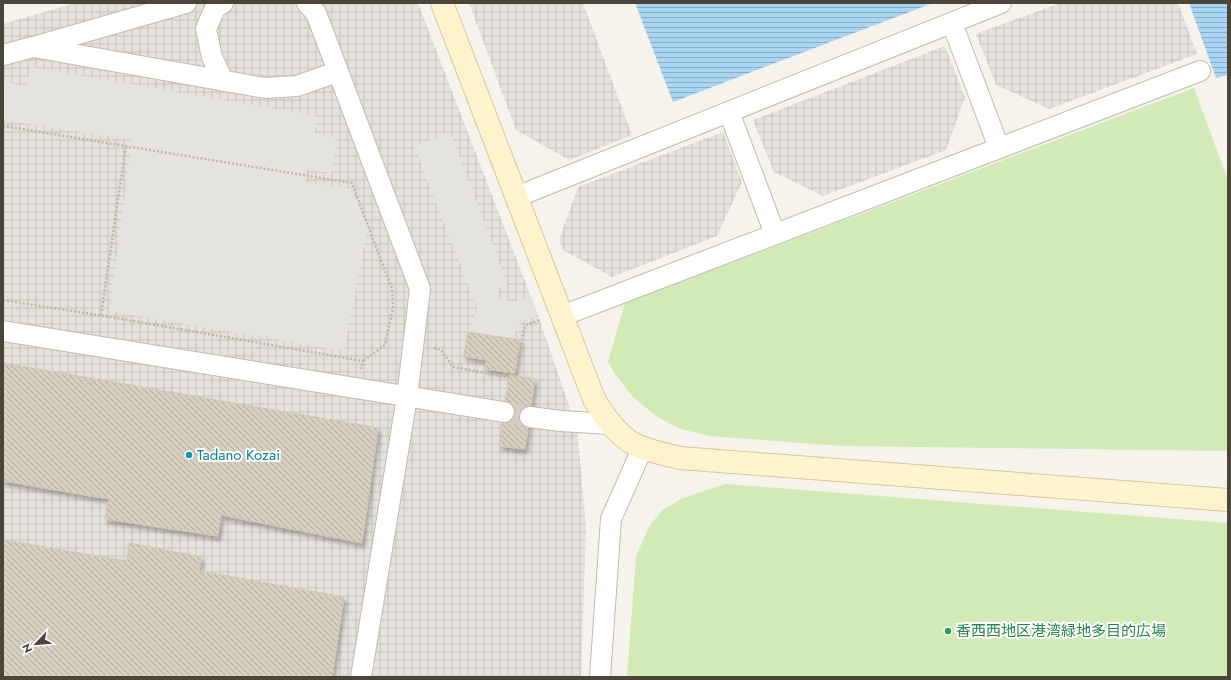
<svg xmlns="http://www.w3.org/2000/svg" width="1231" height="680" font-family="Jost,'Noto Sans JP',sans-serif">
	<defs>
		<pattern id="industrial-grid" width="8" height="8" patternUnits="userSpaceOnUse"><rect width="8" height="8" fill="#e6e2dd"/><path d="M0 4h8M4 0v8" fill="none" stroke="#c7c3be"/></pattern>
		<pattern id="water-rules" width="6" height="5" patternUnits="userSpaceOnUse"><rect width="6" height="5" fill="#a9d4f2"/><path d="M0 2.5h6" fill="none" stroke="#8caec5"/></pattern>
		<pattern id="building-back-hatch" width="6" height="6" patternUnits="userSpaceOnUse"><rect width="6" height="6" fill="#d8cfc1"/><path d="M-1 5l2 2M0 0l6 6M5-1l2 2" fill="none" stroke="#b1aa9e"/></pattern>
		<filter id="shadow"><feDropShadow dx="2.5" dy="4.5" stdDeviation="2" flood-color="#0004"/></filter>
	</defs>
	<rect width="100%" height="100%" fill="#f6f3ec"/>
	<g fill="url(#industrial-grid)">
		<polygon points="76,3 418,3 538,315 577,429 586,527 581,677 3,677 3,24"/>
		<polygon points="469,3 583,3 632,135 569,160 516,130"/>
		<polygon points="1060,3 1178,3 1197,54 1049,109 996,85 976,34"/>
		<polygon points="945,46 965,97 946,150 823,196 774,172 753,120"/>
		<polygon points="723,132 742,182 717,236 612,277 563,250 559,240 578,187"/>
	</g>
	<g fill="#d2eab5">
		<polygon points="1194,88 1228,180 1228,451 842,446 710,436 680,429 656,416 633,397 615,374 608,362 625,303"/>
		<polygon points="726,484 1228,523 1228,677 627,677 636,556 649,527 661,511 683,498"/>
	</g>
	<g fill="#e5e3e0">
		<polygon points="31,67 318,116 315,133 337,138 332,173 307,170 306,182 352,189 368,228 344,351 109,311 132,140 3,120 3,82 26,86"/>
		<polygon points="450,132 508,284 499,289 498,297 513,302 530,295 538,315 519,324 512,339 468,332 477,309 414,146"/>
	</g>
	<g fill="url(#water-rules)">
		<polygon points="635,3 933,3 673,102"/>
		<polygon points="1189,3 1228,3 1228,75 1216,78"/>
	</g>
	<g fill="url(#building-back-hatch)" stroke="#d3c7b4" filter="url(#shadow)">
		<polygon points="468,332 520,340 515,373 485,369 486,360 464,356"/>
		<polygon points="3,363 378,428 362,543 221,515 218,536 105,519 109,499 3,481"/>
		<polygon points="509,375 535,379 525,449 499,446"/>
		<polygon points="3,540 127,561 129,543 201,557 199,571 344,597 332,677 3,677"/>
	</g>
	<g fill="none" stroke-linecap="round" stroke-linejoin="round">
		<polyline stroke="#d4d0c8" stroke-width="20" stroke-dasharray="20 10" stroke-linecap="butt" points="504,412 530,417"/>
		<g stroke="#c2bbae" stroke-width="22">
			<g id="street">
				<polyline points="186,3 33,47 265,88 297,86 337,72"/>
				<polyline points="307,3 316,13 420,289 407,397 361,677"/>
				<polyline points="952,23 999,148"/>
				<polyline points="3,55 33,47"/>
				<polyline points="223,81 212,57 206,29 215,8 223,3"/>
				<polyline points="729,112 775,234"/>
				<polyline points="516,197 1001,3"/>
				<polyline points="562,316 1200,71"/>
				<polyline points="3,331 504,412"/>
				<polyline points="530,417 561,421 610,424"/>
				<polyline points="600,677 611,519 643,447"/>
			</g>
		</g>
		<g stroke="#d6c79b" stroke-width="24">
			<path id="secondary" d="M442,3L594,399C604,416 615,432 632,443C646,451 665,454 680,458L1228,500"/>
		</g>
		<g stroke="#c4b79f" stroke-width="2.5" stroke-dasharray="2 2" stroke-linecap="butt">
			<polyline points="3,126 352,183 392,289 393,308 385,345 363,361"/>
			<polyline points="3,300 116,318 363,361 361,369"/>
			<polyline points="101,315 126,145"/>
			<polyline points="434,348 441,350 453,367 509,377"/>
			<polyline points="517,376 523,333 526,325 540,320"/>
		</g>
		<use href="#street" stroke="#fff" stroke-width="20"/>
		<use href="#secondary" stroke="#fff3cd" stroke-width="22"/>
	</g>
	<circle fill="#0f9aa8" stroke="#fff" stroke-width="1.5" cx="189" cy="455" r="4"/>
	<circle fill="#2e9e5b" stroke="#fff" stroke-width="1.5" cx="948" cy="631" r="4"/>
	<g text-anchor="middle" dominant-baseline="central" stroke-width="4" stroke-linejoin="round" paint-order="stroke">
		<g font-size="15" fill="#0d838f" stroke="#fff" text-anchor="start">
			<text x="197" y="455">Tadano Kozai</text>
		</g>
		<g font-size="15" fill="#27864d" stroke="#fff" text-anchor="start">
			<text x="956" y="631">香西西地区港湾緑地多目的広場</text>
		</g>
	</g>
	<rect width="1231" height="680" fill="none" stroke="#4b4439" stroke-width="8"/>
	<g transform="translate(36 644) rotate(244)" stroke="#ffffff" stroke-width="3" paint-order="stroke">
	<path d="M0-3L7 15L0 10L-7 15Z" fill="#4b4439"/>
	<text y="-6" font-size="11" font-weight="bold" text-anchor="middle" fill="#4b4439">N</text>
	</g>
</svg>
